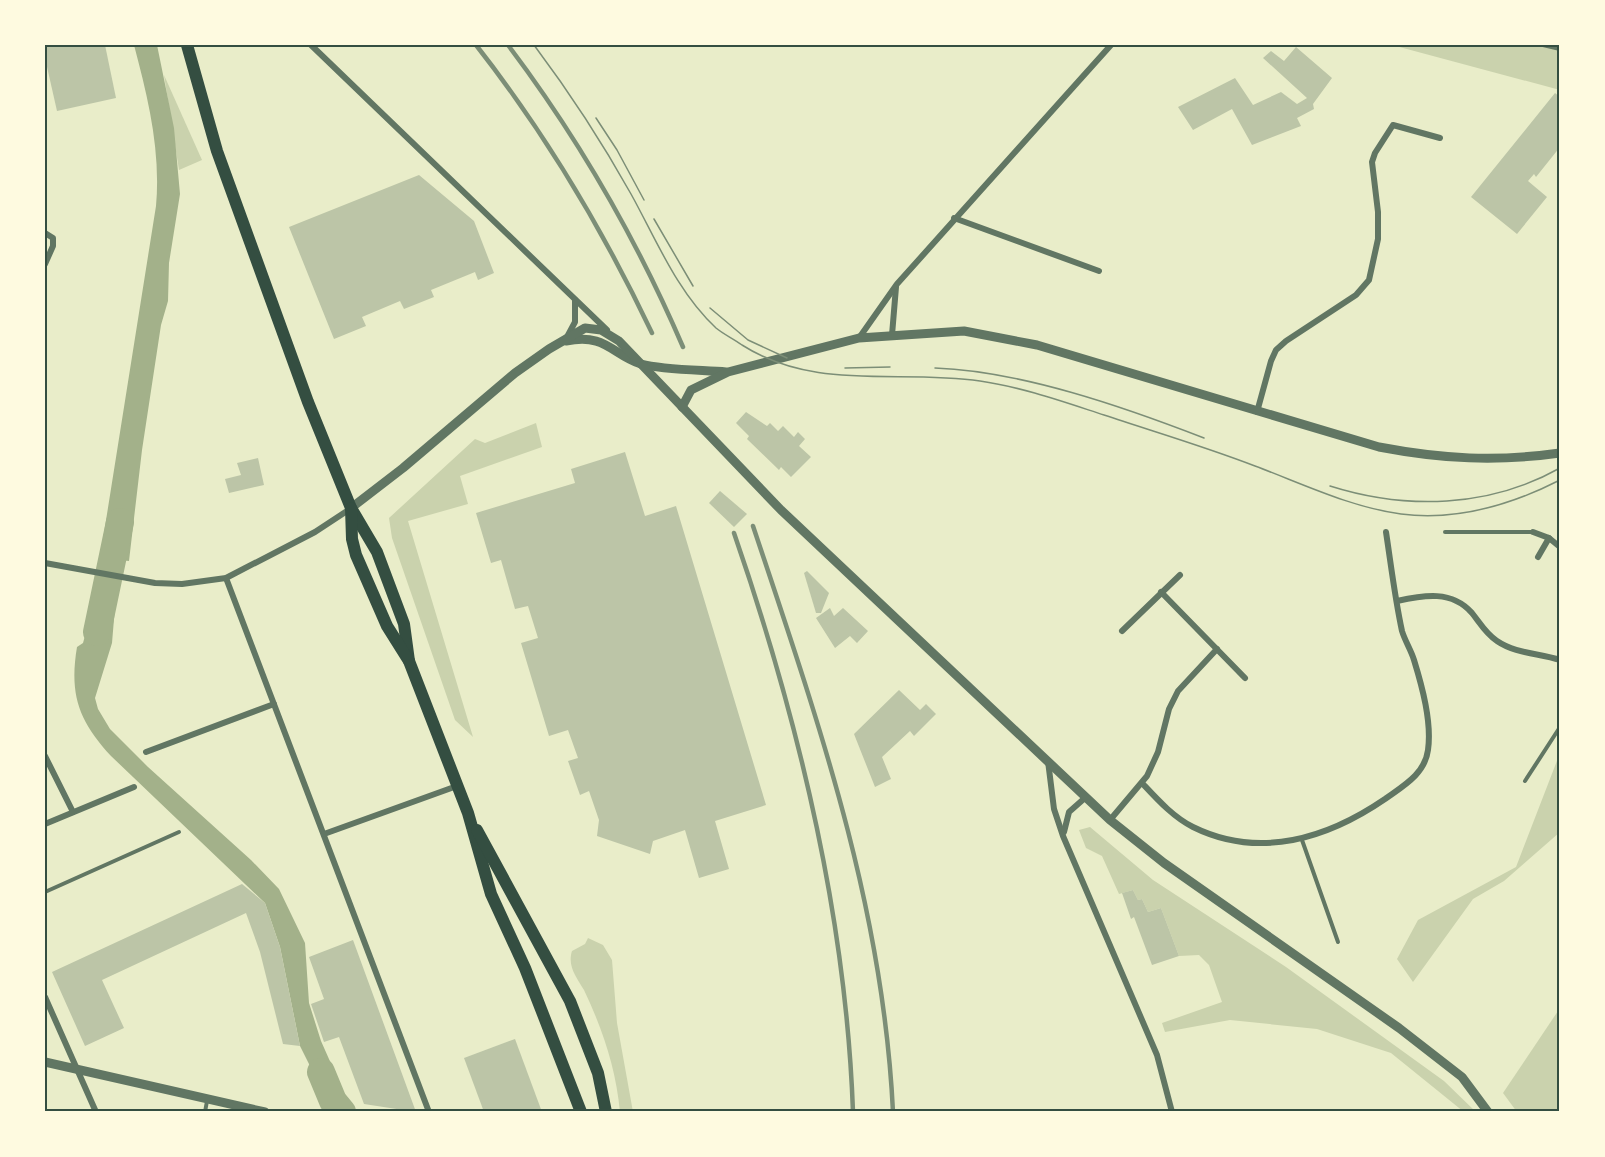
<svg xmlns="http://www.w3.org/2000/svg" width="1605" height="1157" font-family="Roboto,sans-serif">
	<rect width="100%" height="100%" fill="#e9edc9"/>
	<g fill="#cad2ad">
		<polygon points="1392,45 1560,45 1560,90"/>
		<polygon points="164,75 202,160 179,170"/>
		<polygon points="536,423 542,447 460,476 468,504 408,521 473,737 455,720 392,538 389,518 475,439 485,443"/>
		<polygon points="1560,753 1560,832 1504,881 1473,899 1413,982 1397,959 1418,920 1516,867"/>
		<polygon points="1090,827 1153,880 1286,967 1444,1081 1476,1112 1464,1112 1391,1053 1317,1029 1230,1020 1165,1032 1162,1023 1222,1002 1209,965 1199,955 1179,956 1161,908 1148,912 1142,899 1138,900 1133,890 1119,894 1102,856 1086,848 1079,830"/>
		<path d="M588,938L603,945L612,960L617,1023L633,1112H620C616,1069 603,1030 584,990C577,978 567,966 572,951L585,944Z"/>
		<polygon points="1560,1008 1560,1112 1517,1112 1503,1093"/>
	</g>
	<g fill="#a3b18a">
		<path d="M134,45H157L174,128L180,194L169,263L168,301L161,325L142,450L129,561L100,558L156,206C161,151 148,98 134,45Z"/>
		<path d="M97,592L116,595L112,643L95,698L98,709L110,729L148,767L251,860L279,889L305,943L309,1003L321,1041L352,1111L329,1104L300,1046L280,947L265,903L111,756C79,721 69,695 77,647L83,643Z"/>
	</g>
	<g fill="none" stroke-linecap="round" stroke-linejoin="round">
		<g stroke="#a3b18a" stroke-width="28">
			<polyline points="97,632 120,522"/>
			<polyline points="321,1072 333,1101 342,1112"/>
		</g>
	</g>
	<g fill="#bcc5a7">
		<polygon points="45,45 105,45 116,98 57,111 45,58"/>
		<polygon points="1296,47 1332,78 1313,104 1314,109 1297,118 1301,126 1252,145 1232,109 1193,130 1178,107 1235,78 1253,105 1281,92 1297,104 1307,98 1263,58 1271,51 1284,61"/>
		<polygon points="1555,93 1560,97 1560,147 1536,177 1534,174 1528,181 1547,197 1517,234 1471,197"/>
		<polygon points="419,175 474,221 494,273 478,280 475,272 431,290 434,297 404,309 400,301 362,317 366,326 334,339 289,227"/>
		<polygon points="746,412 767,426 770,423 778,431 783,426 794,437 798,432 805,439 799,446 811,457 791,477 781,467 779,470 747,439 749,436 736,423"/>
		<polygon points="625,452 645,516 676,506 766,805 715,821 729,869 699,878 685,830 653,841 650,854 597,836 599,820 589,791 580,795 568,761 578,758 568,730 549,736 521,643 538,638 528,606 515,609 501,560 491,563 476,513 575,483 571,469"/>
		<polygon points="258,458 264,485 229,493 225,479 241,475 237,463"/>
		<polygon points="720,491 747,514 734,527 709,503"/>
		<polygon points="807,571 829,593 821,613 816,613 804,573"/>
		<polygon points="830,608 834,616 843,608 868,631 857,643 850,636 835,648 816,618"/>
		<polygon points="899,690 920,710 926,704 936,714 914,736 910,731 882,757 891,779 875,787 854,734"/>
		<polygon points="242,884 265,903 280,947 300,1046 283,1044 260,952 246,913 102,980 124,1028 85,1046 52,972"/>
		<polygon points="1133,890 1138,900 1142,899 1148,912 1161,908 1179,956 1152,965 1134,917 1131,919 1122,893"/>
		<polygon points="353,940 416,1112 364,1104 339,1037 324,1042 311,1004 324,999 309,957"/>
		<polygon points="515,1039 542,1112 484,1112 464,1058"/>
	</g>
	<g fill="none" stroke-linecap="round" stroke-linejoin="round">
		<g stroke="#617663" stroke-width="4">
			<polyline points="1543,45 1560,49"/>
			<polyline points="1445,532 1533,532"/>
			<polyline points="1525,781 1560,727"/>
			<polyline points="1302,840 1338,942"/>
			<polyline points="45,892 179,832"/>
			<polyline points="205,1112 207,1101"/>
		</g>
		<g stroke="#617663" stroke-width="6">
			<polyline points="311,45 607,330"/>
			<polyline points="954,218 1099,271"/>
			<polyline points="45,233 53,238 53,246 45,264"/>
			<polyline points="892,335 896,287"/>
			<polyline points="567,337 575,322 575,300"/>
			<polyline points="859,338 897,284 1111,45"/>
			<polyline points="1257,412 1271,361 1276,350 1286,341 1356,295 1369,280 1378,239 1378,212 1372,162 1375,153 1393,125 1440,138"/>
			<polyline points="1533,532 1549,538 1560,547"/>
			<polyline points="1538,557 1549,538"/>
			<polyline points="45,563 155,583 182,584 226,578 315,532 350,509"/>
			<polyline points="226,578 429,1112"/>
			<polyline points="1161,592 1245,678"/>
			<path d="M1397,601C1424,595 1452,590 1472,613C1480,623 1486,634 1497,641C1516,654 1539,653 1560,660"/>
			<polyline points="1122,631 1180,575"/>
			<polyline points="146,752 274,704"/>
			<polyline points="45,756 73,812"/>
			<polyline points="1048,761 1054,809 1063,836 1157,1055 1172,1112"/>
			<path d="M1142,783C1157,799 1173,817 1193,827C1260,860 1328,838 1385,799C1403,786 1425,774 1428,750C1432,722 1422,686 1414,660C1411,650 1405,641 1402,631C1395,599 1391,565 1386,532"/>
			<polyline points="1110,820 1147,776 1158,752 1169,709 1178,691 1217,649"/>
			<polyline points="45,824 134,787"/>
			<polyline points="1064,832 1069,812 1086,797"/>
			<polyline points="324,834 457,786"/>
			<polyline points="45,997 96,1112"/>
		</g>
		<g stroke="#617663" stroke-width="9">
			<path d="M566,341C606,333 611,354 641,364C663,370 702,370 726,372"/>
			<path d="M682,407L691,390L728,372L859,338L964,331L1037,345L1379,447C1442,459 1496,462 1560,453"/>
			<polyline points="351,508 403,468 515,373 549,349 585,328 601,330 619,341 781,510 1110,820 1164,863 1399,1028 1462,1077 1488,1112"/>
			<polyline points="45,1062 265,1112"/>
		</g>
		<g stroke="#344e41" stroke-width="12">
			<polyline points="187,45 217,151 308,402 351,508 377,552 404,624 409,661"/>
			<polyline points="351,508 352,539 356,555 387,626 409,661 468,813 491,894 525,968 581,1112"/>
			<polyline points="477,830 570,1001 598,1073 606,1112"/>
		</g>
		<g stroke="#7c8e77" stroke-width="1.5">
			<path d="M534,45C570,93 602,142 631,194C656,239 677,292 716,328C723,334 734,339 742,345C816,392 898,369 980,381C1022,387 1064,402 1104,415C1155,432 1206,447 1255,466C1303,484 1350,507 1401,514C1456,521 1511,505 1560,480"/>
			<polyline points="596,118 617,150 644,200"/>
			<polyline points="654,219 693,286"/>
			<polyline points="710,308 748,340 787,358"/>
			<polyline points="845,368 890,367"/>
			<path d="M935,368C1021,371 1124,407 1204,438"/>
			<path d="M1330,486C1406,510 1489,508 1560,468"/>
		</g>
		<g stroke="#7c8e77" stroke-width="4.5">
			<path d="M476,45C545,133 604,232 652,333"/>
			<path d="M508,45C579,139 637,240 683,347"/>
			<path d="M753,526C818,721 883,905 893,1112"/>
			<path d="M734,533C798,718 846,915 853,1112"/>
		</g>
	</g>
	<rect width="1605" height="1157" fill="none" stroke="#fefae0" stroke-width="93"/>
	<rect x="46" y="46" width="1512" height="1064" fill="none" stroke="#344e41" stroke-width="2"/>
</svg>
